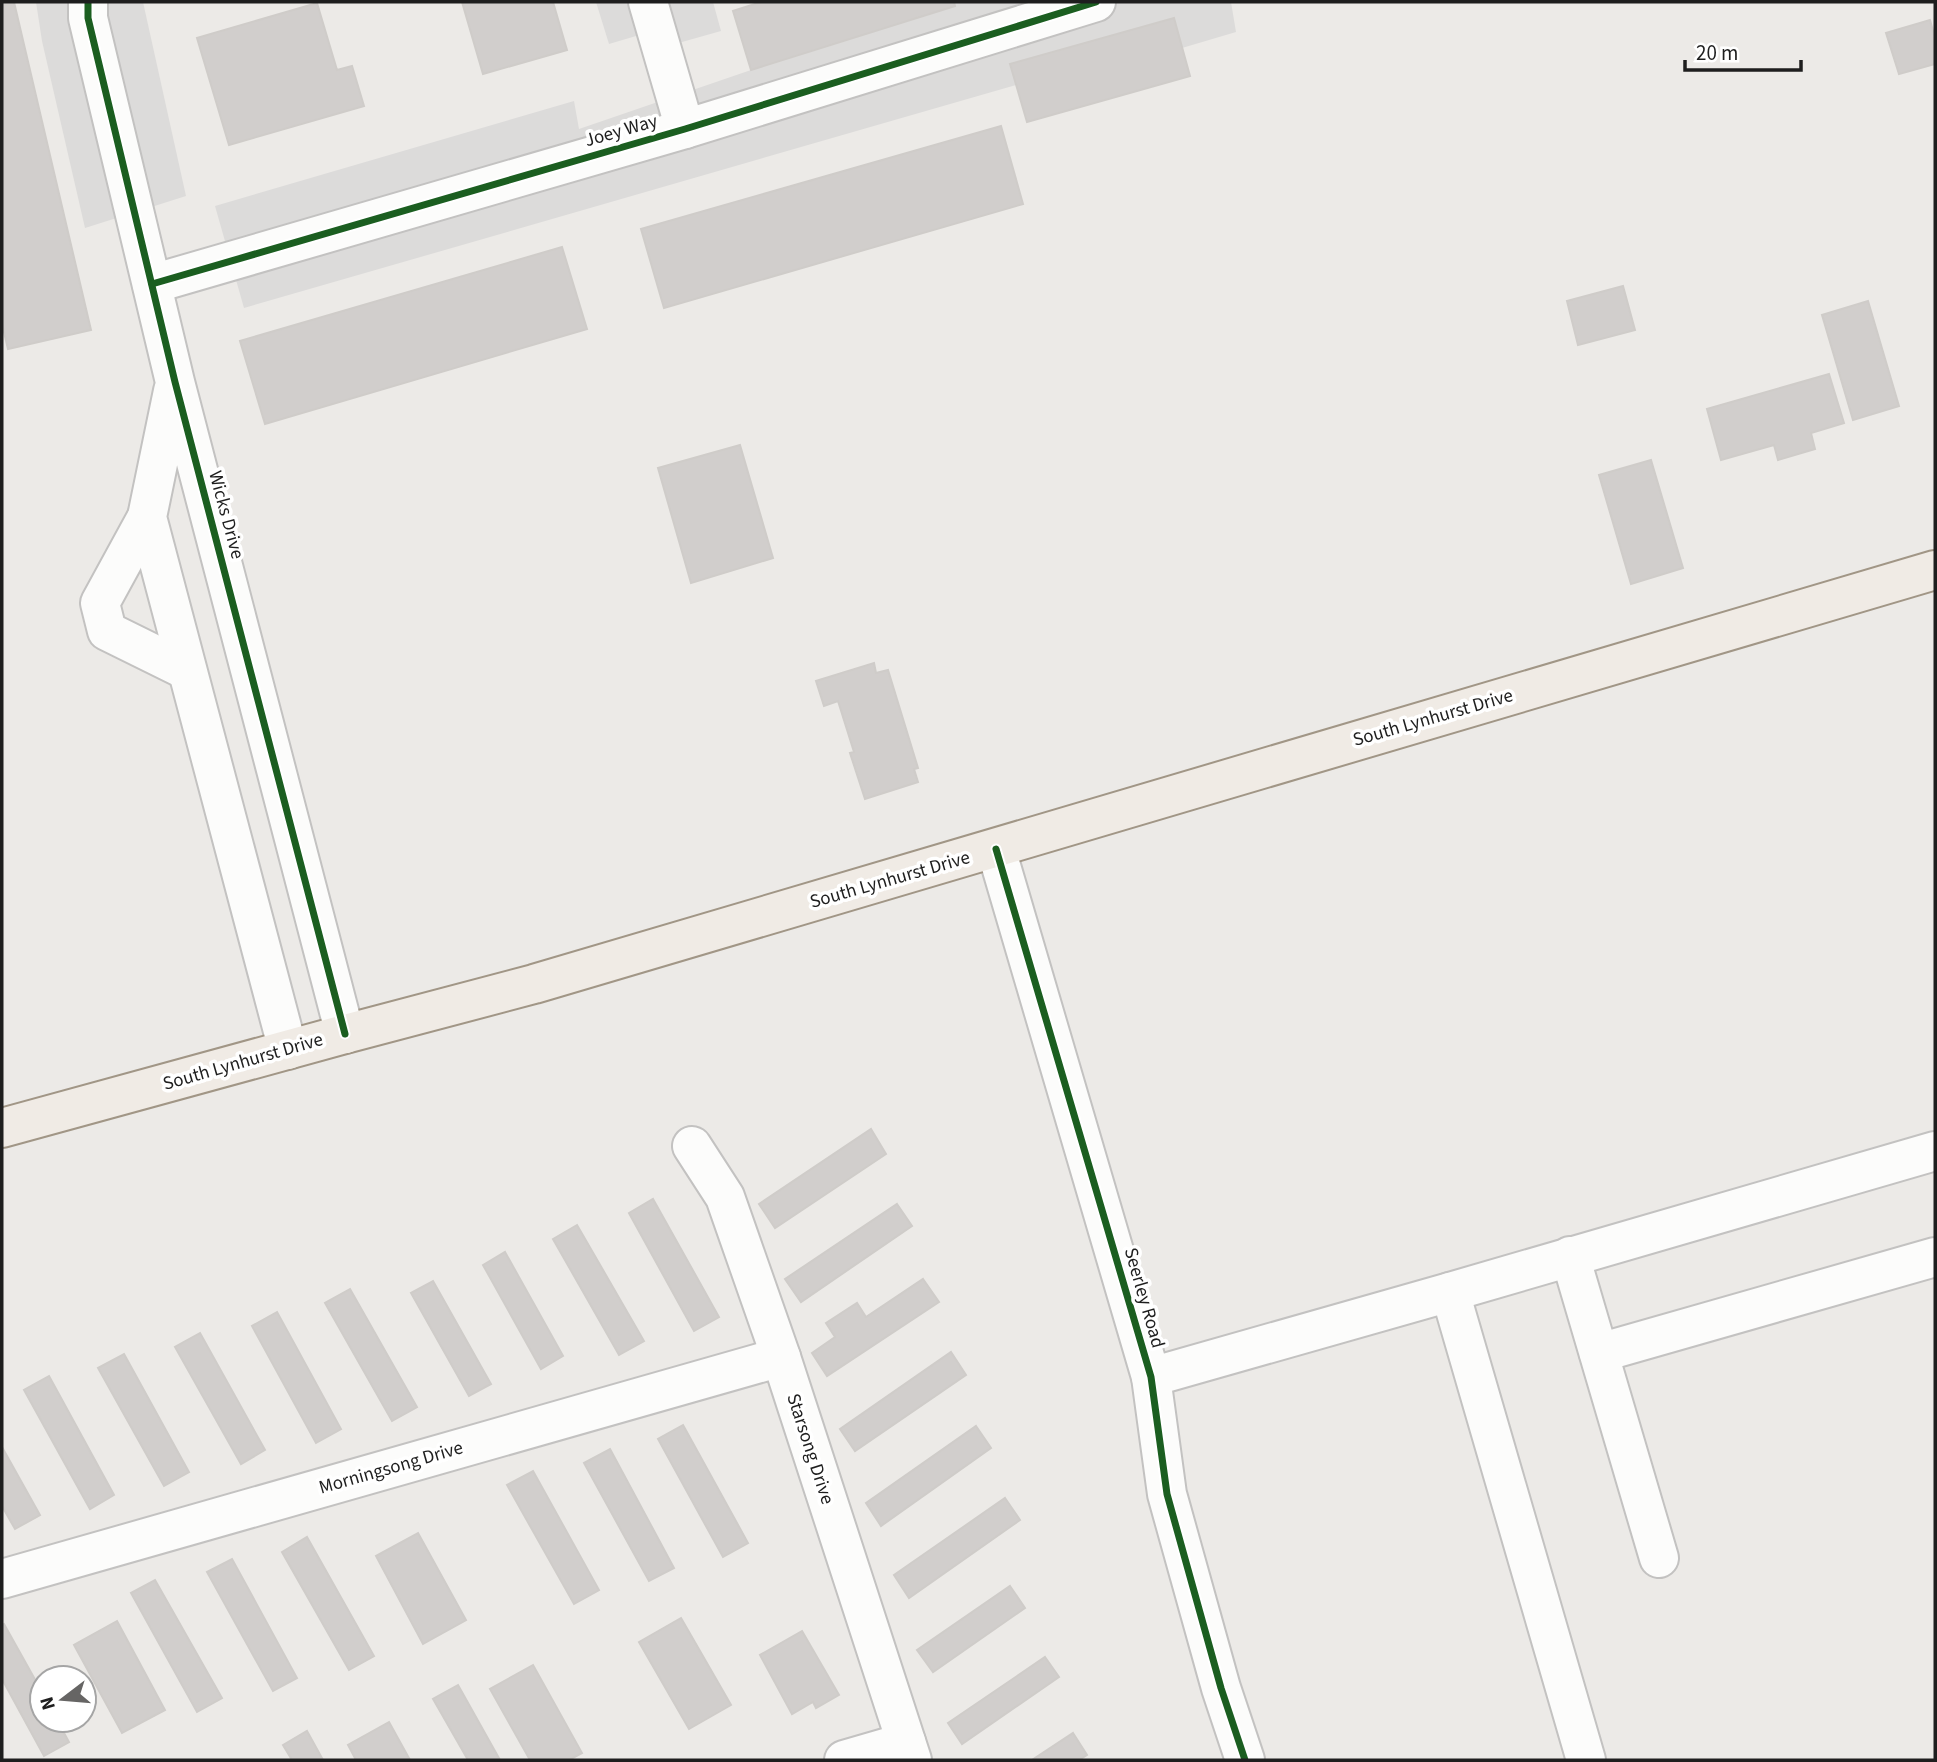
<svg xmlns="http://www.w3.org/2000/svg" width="1937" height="1762" font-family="'Source Sans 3',sans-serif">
	<rect width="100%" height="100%" fill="#eceae7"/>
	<g fill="#dcdbda">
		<polygon points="36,2 143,2 186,196 85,228 42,41"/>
		<polygon points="596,2 713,2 721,31 682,42 636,36 609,44"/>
		<polygon points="954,2 1231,2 1236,32 1182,48 1174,19 1016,85 244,308 215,206 574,101 579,129 751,70 955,6"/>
	</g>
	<g fill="#d1cecc" stroke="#cfccc9" stroke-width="2">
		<polygon points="2,2 14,2 91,330 8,349 2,324"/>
		<polygon points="462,2 553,2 567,50 483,74"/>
		<polygon points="761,2 954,2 955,6 751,70 733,11"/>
		<polygon points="317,3 337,70 352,66 364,106 229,145 197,38"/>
		<polygon points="1174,18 1190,76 1027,122 1010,64"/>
		<polygon points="1930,20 1935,38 1935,64 1899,74 1886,33"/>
		<polygon points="1001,126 1023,204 664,308 641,229"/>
		<polygon points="562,247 587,329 265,424 240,341"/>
		<polygon points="1623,286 1635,330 1578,345 1567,301"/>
		<polygon points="1868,301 1899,406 1853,420 1822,315"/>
		<polygon points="1829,374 1844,423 1811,433 1815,449 1778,460 1774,445 1721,460 1707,409"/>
		<polygon points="740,445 773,558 691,583 658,468"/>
		<polygon points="1651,460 1683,568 1631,584 1599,475"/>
		<polygon points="874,663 876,673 888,670 918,768 914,769 918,782 865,799 850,753 854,752 838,701 824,706 816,681"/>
		<polygon points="871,1129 886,1154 775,1228 759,1204"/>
		<polygon points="653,1199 719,1317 694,1331 629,1213"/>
		<polygon points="897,1204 912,1226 801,1302 785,1279"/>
		<polygon points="577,1225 644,1341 619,1355 553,1239"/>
		<polygon points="505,1252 563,1356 541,1369 483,1265"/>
		<polygon points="923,1279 939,1302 827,1376 812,1353 835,1337 826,1323 857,1303 866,1317"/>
		<polygon points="433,1281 491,1384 469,1396 411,1293"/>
		<polygon points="350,1289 417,1407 392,1421 325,1303"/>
		<polygon points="277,1312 341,1429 316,1443 252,1326"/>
		<polygon points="200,1333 265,1450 241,1464 175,1347"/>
		<polygon points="951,1352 966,1375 855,1451 840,1429"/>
		<polygon points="124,1354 189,1472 164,1486 98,1368"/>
		<polygon points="49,1376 114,1495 90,1509 24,1390"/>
		<polygon points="683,1425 748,1543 723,1557 658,1439"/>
		<polygon points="976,1426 991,1448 881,1526 866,1503"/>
		<polygon points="2,1447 40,1515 15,1529 2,1506"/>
		<polygon points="610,1449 674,1568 649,1581 584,1463"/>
		<polygon points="533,1471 599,1590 574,1604 507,1485"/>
		<polygon points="1005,1498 1020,1520 909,1598 894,1575"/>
		<polygon points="418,1533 466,1620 423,1644 376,1556"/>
		<polygon points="307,1537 374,1656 349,1670 282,1552"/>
		<polygon points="232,1559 297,1678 273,1691 207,1572"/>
		<polygon points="155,1580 222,1698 197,1712 131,1593"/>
		<polygon points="1010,1586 1025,1608 933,1672 917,1650"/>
		<polygon points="681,1618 731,1705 689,1729 639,1642"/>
		<polygon points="117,1621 165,1710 122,1733 74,1645"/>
		<polygon points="4,1624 42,1692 42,1720 57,1720 69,1742 44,1756 2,1679 2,1625"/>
		<polygon points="802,1631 839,1695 816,1708 813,1702 792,1714 760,1655"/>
		<polygon points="1045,1657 1059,1677 962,1744 948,1723"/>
		<polygon points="533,1665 582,1753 569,1760 530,1760 490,1689"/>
		<polygon points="458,1685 500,1760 468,1760 433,1699"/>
		<polygon points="389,1722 410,1760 356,1760 348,1745"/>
		<polygon points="307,1731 323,1760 292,1760 283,1745"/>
		<polygon points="1073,1733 1087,1755 1079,1760 1032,1760"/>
	</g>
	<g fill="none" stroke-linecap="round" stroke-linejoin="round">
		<g stroke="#c3c2c1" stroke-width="42">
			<g id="minor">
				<polyline points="88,2 88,18 175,382 345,1034"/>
				<polyline points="648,2 685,129"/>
				<polyline points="152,284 685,129 1096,2"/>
				<polyline points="173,391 147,517 288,1050"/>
				<polyline points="147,517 100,603 107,631 186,670"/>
				<polyline points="996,849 1151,1377 1167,1494 1221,1688 1245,1760"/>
				<polyline points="692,1146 725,1197 781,1357 912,1760"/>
				<polyline points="1570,1256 1659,1558"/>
				<polyline points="1450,1292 1935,1151"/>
				<polyline points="1599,1353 1935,1257"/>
				<polyline points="1151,1377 1450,1292 1586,1760"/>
				<polyline points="2,1579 781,1357"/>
				<polyline points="844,1760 906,1742"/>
			</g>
		</g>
		<g stroke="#a19686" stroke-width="42">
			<polyline id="major" points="2,1128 345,1034 534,984 1935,570"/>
		</g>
		<use href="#minor" stroke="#fcfcfb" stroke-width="38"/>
		<use href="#major" stroke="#f0ebe5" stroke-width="38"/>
		<g stroke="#fff" stroke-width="11">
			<g id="cycleway">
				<polyline points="88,2 88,18 175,382 345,1034"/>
				<polyline points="152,284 685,129 1096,2"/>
				<polyline points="996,849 1151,1377 1167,1494 1221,1688 1245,1760"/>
			</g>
		</g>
		<use href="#cycleway" stroke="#1b5e20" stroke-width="7"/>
	</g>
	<g text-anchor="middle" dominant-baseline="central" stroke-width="7" stroke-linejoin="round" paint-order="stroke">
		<g font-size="19" fill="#1e1e1e" stroke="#fff">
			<text transform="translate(621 131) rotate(-16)">Joey Way</text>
			<text transform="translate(226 515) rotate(75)">Wicks Drive</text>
			<text transform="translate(1433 718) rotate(-16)">South Lynhurst Drive</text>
			<text transform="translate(890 880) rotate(-16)">South Lynhurst Drive</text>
			<text transform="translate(243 1062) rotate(-16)">South Lynhurst Drive</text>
			<text transform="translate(1144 1298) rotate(74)">Seerley Road</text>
			<text transform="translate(810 1449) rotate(72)">Starsong Drive</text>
			<text transform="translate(391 1468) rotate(-16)">Morningsong Drive</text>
		</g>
	</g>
	<rect width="1937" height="1762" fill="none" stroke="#1e1e1e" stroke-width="7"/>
	<g transform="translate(63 1699) rotate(254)"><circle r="33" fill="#ffffff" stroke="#a5a5a5" stroke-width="2"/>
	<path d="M0-5L12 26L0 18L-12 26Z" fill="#666564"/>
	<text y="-10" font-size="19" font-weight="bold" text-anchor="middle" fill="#1e1e1e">N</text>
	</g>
	<path d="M1685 60v10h116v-10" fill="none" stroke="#1e1e1e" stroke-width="3.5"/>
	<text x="1696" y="60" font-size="21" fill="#1e1e1e" stroke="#ffffff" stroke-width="5" paint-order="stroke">20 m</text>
</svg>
